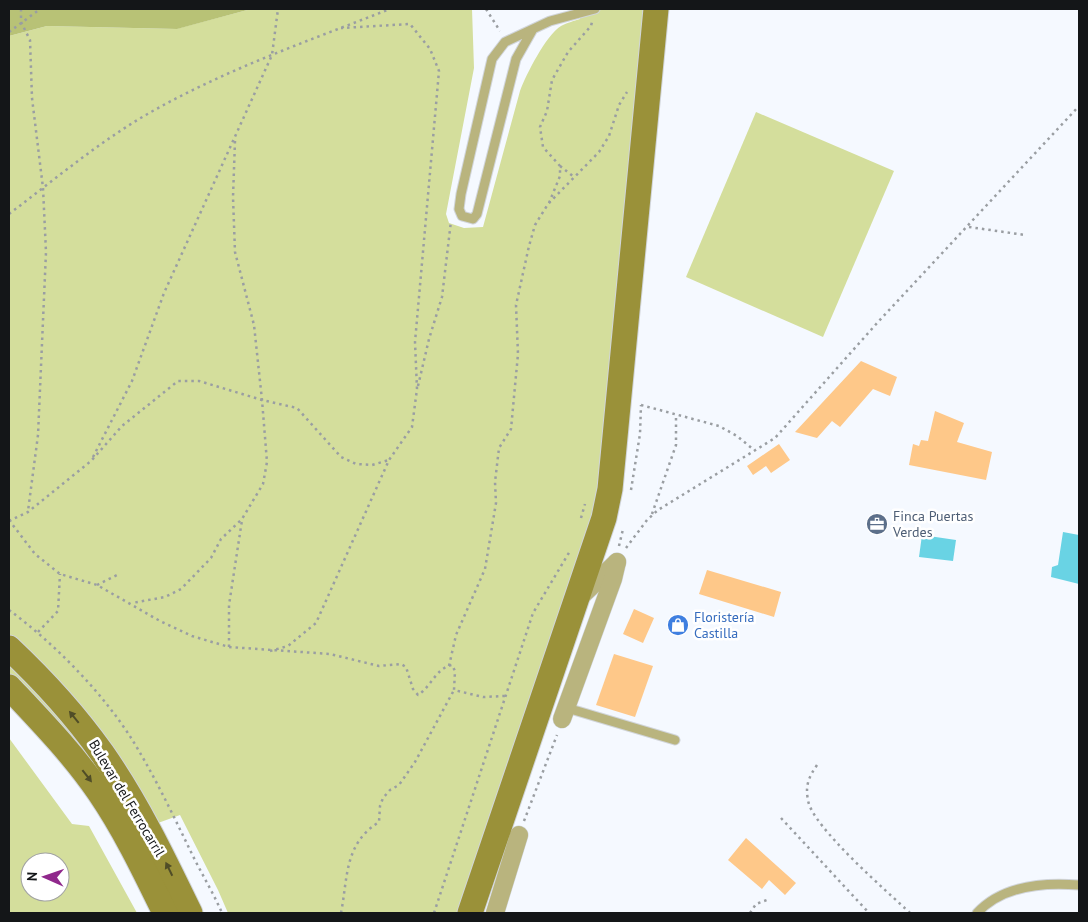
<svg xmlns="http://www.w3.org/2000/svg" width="1088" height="922" font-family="'PT Sans',sans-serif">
	<rect width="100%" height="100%" fill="#f5f9ff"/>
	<g fill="#d4de9c" fill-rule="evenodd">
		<path d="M251,9H472L474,68L446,214L449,223L464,228L483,227L520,91C526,75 546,35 561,26C566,23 574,21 580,19V9H646L601,481L585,542L458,913H228L218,890L180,815L158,823L9,636V36L47,26L176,29Z"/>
		<polygon points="756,112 894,171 823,337 686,277"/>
		<polygon points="9,661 67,723 131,816 34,699 9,675"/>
		<path d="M9,738L72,824L89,826L137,913H9ZM30,862H60V892H30Z"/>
	</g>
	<polygon fill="#b8c276" points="9,9 251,9 177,29 47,26 9,36"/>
	<g fill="#69d3e4">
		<polygon points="1063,532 1079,535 1079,584 1051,577 1052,567 1058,565"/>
		<polygon points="922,535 956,540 953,561 919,557"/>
	</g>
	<g fill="#fec889">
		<polygon points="861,361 897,377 890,396 873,389 840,427 832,421 817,438 795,432"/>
		<polygon points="935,411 964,423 957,442 992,452 986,480 909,465 913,444 919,446 921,440 928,441"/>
		<polygon points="779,444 790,460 771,473 766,466 753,475 747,466"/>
		<polygon points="707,570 781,592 774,617 699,594"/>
		<polygon points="634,609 654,618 643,643 623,634"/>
		<polygon points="614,654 653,666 635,717 596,705"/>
		<polygon points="746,838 796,883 785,895 769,880 762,889 728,860"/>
	</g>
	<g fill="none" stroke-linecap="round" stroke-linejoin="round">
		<g stroke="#d1d5da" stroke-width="11">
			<g id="service">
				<polyline points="533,29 516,59 477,214 473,219 462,216 459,209 461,194 492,59 505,42 550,21 595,9"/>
				<polyline points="567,708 675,740"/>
				<path d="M977,913C1002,886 1043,882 1079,885"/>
			</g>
		</g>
		<g stroke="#d1d5da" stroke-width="19">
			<g id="minor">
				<polyline points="578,599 617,562"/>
				<polyline points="562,719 613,579 617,562"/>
				<polyline points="495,913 519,835"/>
			</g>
		</g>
		<g stroke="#d1d5da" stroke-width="27">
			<g id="secondary">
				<path d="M9,648C43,680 75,715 102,753C137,803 164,859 190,913"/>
				<path d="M9,687C40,720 73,754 99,792C125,830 145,872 165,913"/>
				<polyline points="470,913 604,518 610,489 656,9"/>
			</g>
		</g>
		<g stroke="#9a9ea2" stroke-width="2.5" stroke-dasharray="2.5 4" stroke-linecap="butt">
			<polyline points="21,9 21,22 30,40 32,98 43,188 46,252 38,435 28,511"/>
			<polyline points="486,9 500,31"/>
			<polyline points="9,32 40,9"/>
			<polyline points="235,141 233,197 235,252 254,325 262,400 297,408 341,457 356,464 372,465 389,460"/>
			<polyline points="560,166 574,177"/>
			<polyline points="549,203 560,176 560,166 543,147 540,127 547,111 552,80 568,52 591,26 592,22"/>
			<path d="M9,214C58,177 106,136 160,107C233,67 313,39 390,9"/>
			<polyline points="969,227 1025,235"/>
			<polyline points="418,386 429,339 442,297 451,221"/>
			<polyline points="641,405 719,426 737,436 754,450"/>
			<polyline points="93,457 132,381 164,293 272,55 278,9"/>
			<polyline points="631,490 640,434 641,405"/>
			<polyline points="652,514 676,445 676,415"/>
			<polyline points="581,518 585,504"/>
			<path d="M9,520L35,554L60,574L97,585L160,621L192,636L229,647L330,654L379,666L401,664L406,667L413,689L418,695C431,687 436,668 452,665L455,671L454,690L483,697L505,696"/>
			<polyline points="9,521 28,512 91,461 122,426 178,381 199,381 262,400 267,462 263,484 242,519 221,539 211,558 181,589 165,597 132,603"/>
			<polyline points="619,546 623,529"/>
			<polyline points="626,548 647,520 658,510 775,438 878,322 1079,106"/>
			<polyline points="97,585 117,575"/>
			<path d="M9,610C55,644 103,693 133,741C155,777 173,815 191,852C201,873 213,892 222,913"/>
			<polyline points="38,632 58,611 60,574"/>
			<polyline points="229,647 229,605 242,520"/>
			<polyline points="270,651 288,646 316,623 389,460 412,427 417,389 415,342 439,71 430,49 410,24 341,28"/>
			<polyline points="449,666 456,635 485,569 496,503 495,482 499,448 511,429 518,354 516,305 529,246 535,225 548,204 599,152 609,136 619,105 627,92"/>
			<path d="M817,765C809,777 805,785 808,800C811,826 889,893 910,913"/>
			<polyline points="781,818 869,913"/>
			<polyline points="524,821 557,735"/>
			<path d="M341,913C348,877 344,844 379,822L380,806L383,798L390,790L399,785L415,762L454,690"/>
			<polyline points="434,913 533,613 570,551"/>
			<polyline points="750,913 756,904 767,900"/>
		</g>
		<use href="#service" stroke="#b9b47e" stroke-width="9"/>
		<use href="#minor" stroke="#b9b47e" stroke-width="18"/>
		<use href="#secondary" stroke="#9a9139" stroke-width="25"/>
	</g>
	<defs><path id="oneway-solid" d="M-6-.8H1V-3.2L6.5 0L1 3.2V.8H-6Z" transform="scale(1.25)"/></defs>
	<g fill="#504d27">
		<use href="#oneway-solid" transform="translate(74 717) rotate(-129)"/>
		<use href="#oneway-solid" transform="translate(87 776) rotate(52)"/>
		<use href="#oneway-solid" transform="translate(169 869) rotate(-116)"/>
	</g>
	<defs>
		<g id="office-disc" transform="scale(1.125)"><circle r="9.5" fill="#5c6f8a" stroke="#fff"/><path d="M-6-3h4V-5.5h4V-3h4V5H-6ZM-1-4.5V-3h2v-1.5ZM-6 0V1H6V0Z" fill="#fff"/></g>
		<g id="shop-disc" transform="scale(1.125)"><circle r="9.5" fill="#3f7fe0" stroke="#fff"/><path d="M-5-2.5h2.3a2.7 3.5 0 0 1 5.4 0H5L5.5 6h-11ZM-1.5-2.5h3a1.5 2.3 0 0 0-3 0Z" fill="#fff"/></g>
	</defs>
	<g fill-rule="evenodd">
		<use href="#office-disc" x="877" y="524"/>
		<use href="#shop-disc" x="678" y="625"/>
	</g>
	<g text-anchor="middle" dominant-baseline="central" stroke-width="5" stroke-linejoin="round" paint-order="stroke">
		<g font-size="14" fill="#4e5e75" stroke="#fff" text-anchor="start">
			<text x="893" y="516">Finca Puertas<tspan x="893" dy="16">Verdes</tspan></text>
		</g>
		<g font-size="14" fill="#366cbe" stroke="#fff" text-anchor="start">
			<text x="694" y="617">Floristería<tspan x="694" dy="16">Castilla</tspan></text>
		</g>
		<g font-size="14" fill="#141618" stroke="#fff">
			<text transform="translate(127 798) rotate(59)">Bulevar del Ferrocarril</text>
		</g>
	</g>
	<rect width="1088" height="922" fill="none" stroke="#141618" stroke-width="20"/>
	<g transform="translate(45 877) rotate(272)"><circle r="24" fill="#ffffff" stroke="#a1a2a3"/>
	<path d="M0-4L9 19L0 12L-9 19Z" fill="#90288c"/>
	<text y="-8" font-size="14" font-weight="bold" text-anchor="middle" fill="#141618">N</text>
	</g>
</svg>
